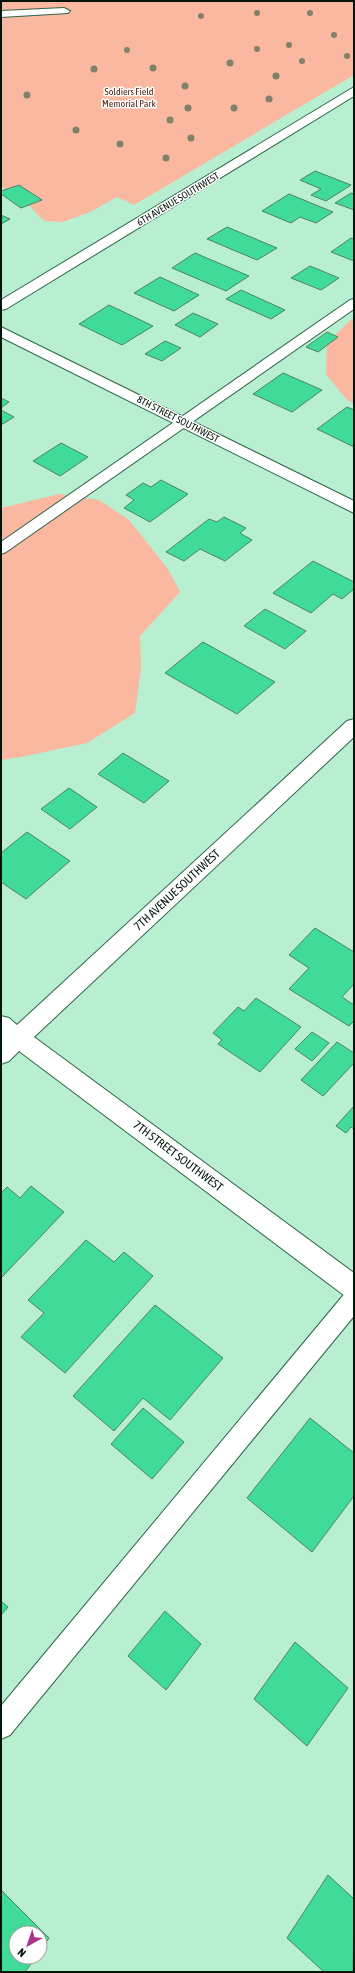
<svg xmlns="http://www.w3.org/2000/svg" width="355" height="1973" font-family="'Asap Condensed',sans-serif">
	<rect width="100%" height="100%" fill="#b7efd0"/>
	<g fill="#fab8a0">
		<polygon points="1,1 354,1 354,75 134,205 117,197 90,212 63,222 44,221 27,203 1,186"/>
		<polygon points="354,317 354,404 345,398 326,374 327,343"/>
		<polygon points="59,494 99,500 129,520 168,569 180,592 140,636 141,667 135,713 87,743 21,757 1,760 1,508"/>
	</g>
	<g fill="#40da99" stroke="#4e8368">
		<polygon points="315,171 351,185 326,201 311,195 321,189 300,180"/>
		<polygon points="19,185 42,200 21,208 1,194 1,191"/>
		<polygon points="351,193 354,194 354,210 335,203"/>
		<polygon points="289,194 333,212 316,223 300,217 291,223 262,211"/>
		<polygon points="1,215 10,219 1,224"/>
		<polygon points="227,227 277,248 257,260 207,239"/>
		<polygon points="351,238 354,239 354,261 331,252"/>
		<polygon points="195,253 249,276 226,291 172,268"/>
		<polygon points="310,266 339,278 321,290 291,278"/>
		<polygon points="160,277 199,295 174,311 134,293"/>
		<polygon points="241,290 285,310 271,319 226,299"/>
		<polygon points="109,305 153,326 122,345 79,324"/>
		<polygon points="193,313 218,324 200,337 175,325"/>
		<polygon points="327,332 338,337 318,352 306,347"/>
		<polygon points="165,341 181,348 162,361 145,354"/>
		<polygon points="283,373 322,390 292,412 253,394"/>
		<polygon points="1,398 9,402 1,408"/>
		<polygon points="347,407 354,410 354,447 317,429"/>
		<polygon points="1,410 14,417 1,425"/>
		<polygon points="61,443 88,457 60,476 33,461"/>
		<polygon points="161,480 188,494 150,522 124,508 134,500 126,495 143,483 151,487"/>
		<polygon points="224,517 246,528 240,533 252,540 225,561 200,549 184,561 166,552 209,519 217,522"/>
		<polygon points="313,561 354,582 354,589 342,599 333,594 311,613 273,593"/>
		<polygon points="265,609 306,631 285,649 244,626"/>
		<polygon points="203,642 275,682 237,714 165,673"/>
		<polygon points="123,753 169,781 144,803 98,774"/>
		<polygon points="69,788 97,807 70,829 41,809"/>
		<polygon points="27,832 70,861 26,899 1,882 1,853"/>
		<polygon points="315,928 354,952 354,984 342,997 354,1005 354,1021 349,1026 289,989 309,968 289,955"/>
		<polygon points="256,998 301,1027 260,1072 218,1044 222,1040 213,1033 238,1007 244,1011"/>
		<polygon points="312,1032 329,1043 312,1061 295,1049"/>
		<polygon points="337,1042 354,1053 354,1063 323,1096 301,1080"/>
		<polygon points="354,1106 354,1129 351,1127 346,1133 336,1126"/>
		<polygon points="31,1186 64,1212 1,1278 1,1193 7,1187 20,1198"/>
		<polygon points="86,1240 114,1262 124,1252 153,1276 65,1373 21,1337 44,1313 28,1300"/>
		<polygon points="155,1305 223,1358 170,1420 143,1398 114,1431 73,1396"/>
		<polygon points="143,1408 184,1442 152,1479 111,1444"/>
		<polygon points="310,1418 354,1453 354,1496 312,1552 247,1498"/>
		<polygon points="1,1601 8,1607 1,1615"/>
		<polygon points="165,1611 201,1644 166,1690 128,1656"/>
		<polygon points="295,1642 348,1688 307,1746 254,1699"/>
		<polygon points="328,1875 354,1899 353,1972 324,1972 287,1938"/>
		<polygon points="1,1890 49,1938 40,1951 40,1933 16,1933 16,1957 36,1957 25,1972 1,1972"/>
	</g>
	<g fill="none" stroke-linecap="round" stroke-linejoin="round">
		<g stroke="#2f644a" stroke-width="2">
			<g id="lane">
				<polygon points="354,299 354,309 6,552 1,554 1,542 350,300"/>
				<polygon points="354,1289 354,1316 10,1735 1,1739 1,1706 346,1292"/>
			</g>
		</g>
		<g stroke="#2f644a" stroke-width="2">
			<g id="street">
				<polygon points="64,8 70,11 68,13 1,17 1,11"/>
				<polygon points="1,327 354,501 354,513 1,337"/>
				<polygon points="354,719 354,737 34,1037 354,1273 354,1300 345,1296 19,1051 9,1061 1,1064 2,1039 1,1016 9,1018 17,1025 347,721"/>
			</g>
		</g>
		<g stroke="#2f644a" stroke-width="2">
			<polygon id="secondary" points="354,87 354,96 6,309 1,310 1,300"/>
		</g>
		<use href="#lane" fill="#fff" fill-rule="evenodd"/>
		<use href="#street" fill="#fff" fill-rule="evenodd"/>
		<use href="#secondary" fill="#fff" fill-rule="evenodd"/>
	</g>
	<g fill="#818068">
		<circle cx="257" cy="13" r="3"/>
		<circle cx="310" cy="13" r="3"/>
		<circle cx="201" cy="16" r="3"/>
		<circle cx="334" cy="35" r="3"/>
		<circle cx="289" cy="45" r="3"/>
		<circle cx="257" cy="49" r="3"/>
		<circle cx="127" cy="50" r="3"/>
		<circle cx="347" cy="56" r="3"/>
		<circle cx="302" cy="61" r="3"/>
		<circle cx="230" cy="63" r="3.5"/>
		<circle cx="153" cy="68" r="3.5"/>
		<circle cx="94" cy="69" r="3.5"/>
		<circle cx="276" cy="76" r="3.5"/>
		<circle cx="185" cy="86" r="3.5"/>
		<circle cx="27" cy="95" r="3.5"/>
		<circle cx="269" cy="99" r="3.5"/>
		<circle cx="188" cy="108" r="3.5"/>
		<circle cx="234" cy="108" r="3.5"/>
		<circle cx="170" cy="120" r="3.5"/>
		<circle cx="76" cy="130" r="3.5"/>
		<circle cx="191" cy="138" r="3.5"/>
		<circle cx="120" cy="144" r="3.5"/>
		<circle cx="166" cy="158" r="3.5"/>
	</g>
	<g text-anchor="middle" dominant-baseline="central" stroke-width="3" stroke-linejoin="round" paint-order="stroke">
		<g font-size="10" fill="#542513" stroke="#fff">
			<text x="129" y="91">Soldiers Field<tspan x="129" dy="12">Memorial Park</tspan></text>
		</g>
		<g font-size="10" fill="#01150b" stroke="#fff">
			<text transform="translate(178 199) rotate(-31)">6TH AVENUE SOUTHWEST</text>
			<text transform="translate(178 419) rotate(27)">8TH STREET SOUTHWEST</text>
		</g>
		<g font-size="12" fill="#01150b" stroke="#fff">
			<text transform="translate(177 890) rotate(-43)">7TH AVENUE SOUTHWEST</text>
			<text transform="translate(178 1156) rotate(37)">7TH STREET SOUTHWEST</text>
		</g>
	</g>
	<rect width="355" height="1973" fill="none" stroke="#01150b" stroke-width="4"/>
	<g transform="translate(28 1945) rotate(220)"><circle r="19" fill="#ffffff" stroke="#99a19d"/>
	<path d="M0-3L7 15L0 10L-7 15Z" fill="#aa348a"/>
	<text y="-6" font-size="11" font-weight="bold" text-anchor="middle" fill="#01150b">N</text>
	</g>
</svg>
